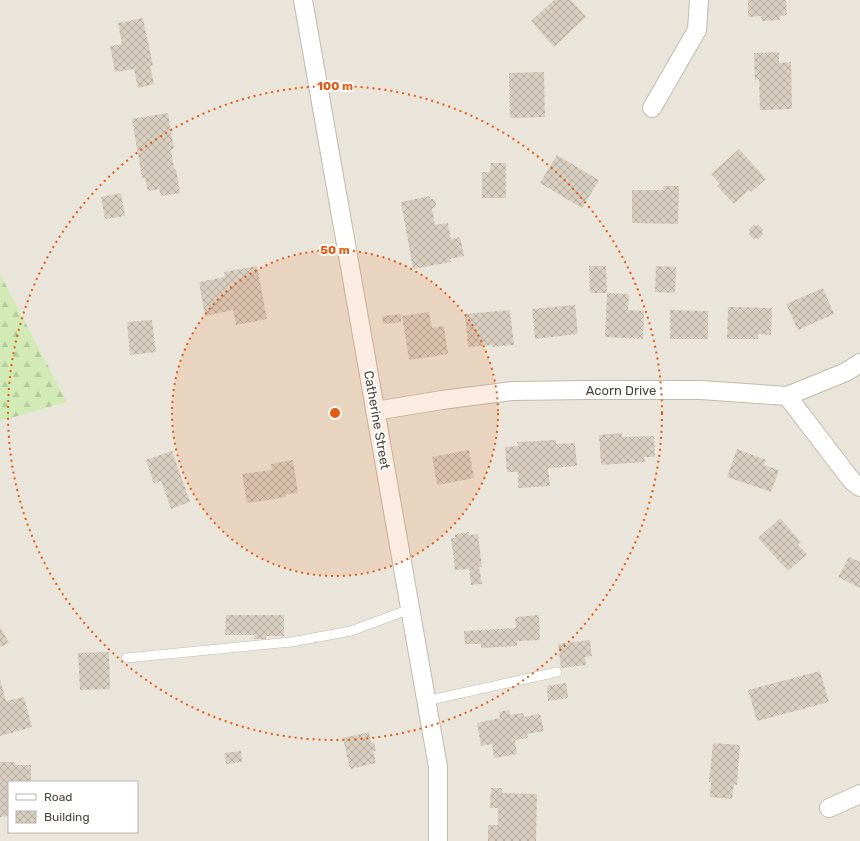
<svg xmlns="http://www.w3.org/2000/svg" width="860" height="841" font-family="Rubik,sans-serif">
	<defs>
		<pattern id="forest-firs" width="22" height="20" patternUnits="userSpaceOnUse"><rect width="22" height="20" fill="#d2eab5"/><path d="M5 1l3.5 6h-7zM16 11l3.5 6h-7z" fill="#b6ca9c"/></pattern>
		<pattern id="building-cross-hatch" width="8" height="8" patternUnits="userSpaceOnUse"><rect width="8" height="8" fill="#d8cfc1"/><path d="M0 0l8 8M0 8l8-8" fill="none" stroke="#b1aa9e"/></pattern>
	</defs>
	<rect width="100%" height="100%" fill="#f6f3ec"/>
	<path fill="#eae5da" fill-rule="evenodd" d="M0,0H860V841H0V421L67,402L0,274ZM9,782H137V832H9Z"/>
	<polygon fill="url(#forest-firs)" points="0,274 67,402 0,421"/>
	<g fill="url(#building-cross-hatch)">
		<polygon points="554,0 571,0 586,17 554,47 531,21"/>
		<polygon points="748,0 786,0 787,15 780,16 780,20 762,21 761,16 748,17"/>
		<polygon points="143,18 153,66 150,66 154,84 138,88 134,69 115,72 110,46 122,44 118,23"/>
		<polygon points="779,52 779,63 791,62 792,109 760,110 759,79 755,80 754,53"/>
		<polygon points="544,72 545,117 510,118 509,73"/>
		<polygon points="168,113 174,149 171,149 174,169 176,169 180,193 161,196 159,189 148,191 145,178 142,178 132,119"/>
		<polygon points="739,149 766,179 751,192 749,190 734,204 717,186 720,184 711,174"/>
		<polygon points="557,155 599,180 582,208 540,183"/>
		<polygon points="491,163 506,163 506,198 482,198 482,172 490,172"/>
		<polygon points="663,186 679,186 678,224 632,223 632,190 663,190"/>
		<polygon points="121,193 125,216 105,219 101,197"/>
		<polygon points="430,196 430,199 432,199 435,200 436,205 435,208 432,208 435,225 448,223 451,239 460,237 464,256 450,259 451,262 413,269 401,202"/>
		<circle cx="756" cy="232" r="7"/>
		<polygon points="257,266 267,319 236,325 233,310 205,316 199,282 225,277 224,272"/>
		<polygon points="589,266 606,266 607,293 590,293"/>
		<polygon points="656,266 676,267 675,293 655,292"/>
		<polygon points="823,288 834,314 798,330 786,304"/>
		<polygon points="607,293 629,294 628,310 644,311 643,339 605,337"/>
		<polygon points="575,305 578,334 535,339 532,309"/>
		<polygon points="728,307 772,308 771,335 758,334 758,339 727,339"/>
		<polygon points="510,310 514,345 492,347 492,345 468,347 465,314"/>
		<polygon points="670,310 708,311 708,339 670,339"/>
		<polygon points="429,312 432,328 444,326 448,354 409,360 402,316"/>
		<polygon points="401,314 401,322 383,324 382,316"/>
		<polygon points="152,320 156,352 130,355 127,322"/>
		<polygon points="622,433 622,437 654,436 655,457 644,457 645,462 601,465 599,435"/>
		<polygon points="556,440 556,444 575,443 577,466 548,468 550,486 518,488 518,472 507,472 505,447 518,446 517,442"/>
		<polygon points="737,449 766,460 764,465 779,470 771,492 727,477"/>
		<polygon points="469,450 474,478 437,485 432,457"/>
		<polygon points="172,451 190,502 171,509 161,481 154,484 146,460"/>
		<polygon points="293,460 298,493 286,494 286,497 247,503 242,474 272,470 271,464"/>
		<polygon points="780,518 801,542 798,545 807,554 788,571 758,538"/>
		<polygon points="469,532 469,535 478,534 482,567 479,567 482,584 471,585 469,569 455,570 451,538 455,538 455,534"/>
		<polygon points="849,557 860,562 860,588 838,577"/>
		<polygon points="226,615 284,615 284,636 266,636 266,639 254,639 255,635 225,635"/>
		<polygon points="539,615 540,640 517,641 517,646 481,648 481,644 465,644 464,631 516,628 515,617"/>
		<polygon points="0,627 9,643 0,647"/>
		<polygon points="590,640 592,656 585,657 586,665 561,668 558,644"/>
		<polygon points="109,652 110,689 80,690 78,653"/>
		<polygon points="820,671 829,702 757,721 748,690"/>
		<polygon points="0,679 6,701 24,697 32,727 0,736"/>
		<polygon points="566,683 568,698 548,701 547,686"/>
		<polygon points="509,710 510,715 523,713 524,717 540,714 544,731 527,734 528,738 515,740 517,754 494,758 492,744 481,746 477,723 500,718 499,712"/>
		<polygon points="369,732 371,743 374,742 376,751 373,751 376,763 350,769 343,738"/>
		<polygon points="713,743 740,745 737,785 734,784 732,799 710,797 711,782 709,782"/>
		<polygon points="241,751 242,762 226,764 225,753"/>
		<polygon points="0,762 15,762 15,765 31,765 31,782 9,782 9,816 0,817"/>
		<polygon points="491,788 502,788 502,793 537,794 536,841 488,841 488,825 498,825 498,808 490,808"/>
	</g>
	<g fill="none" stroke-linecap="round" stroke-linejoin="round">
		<g stroke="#c2bbae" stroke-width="10">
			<g id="lane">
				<polyline points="126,658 291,642 351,631 410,609"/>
				<polyline points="426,701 557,672"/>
			</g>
		</g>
		<g stroke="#c2bbae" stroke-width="20">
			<g id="street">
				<polyline points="303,0 438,767 438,841"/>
				<polyline points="652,108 697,30 699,0"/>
				<polyline points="787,396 852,481 860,487"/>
				<polyline points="375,411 442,400 512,391 588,390 701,390 787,396 846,372 860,363"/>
				<polyline points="829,808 860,794"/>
			</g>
		</g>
		<use href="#lane" stroke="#fff" stroke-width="9"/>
		<use href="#street" stroke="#fff" stroke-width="18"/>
	</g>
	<circle cx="335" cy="413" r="163" fill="#e8590c" fill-opacity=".12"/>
	<g fill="none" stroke="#e8590c" stroke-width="2" stroke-dasharray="2 4">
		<circle cx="335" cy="413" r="163"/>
		<circle cx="335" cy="413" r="327"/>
	</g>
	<g text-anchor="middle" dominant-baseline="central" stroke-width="4" stroke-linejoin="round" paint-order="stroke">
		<g font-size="13" fill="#4b4439" stroke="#fff">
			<text x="621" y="390">Acorn Drive</text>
			<text transform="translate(377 420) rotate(80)">Catherine Street</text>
		</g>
	</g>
	<circle cx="335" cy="413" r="6" fill="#e8590c" stroke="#fff" stroke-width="2"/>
	<g font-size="12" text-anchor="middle" font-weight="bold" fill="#e8590c" stroke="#fff" stroke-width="4" stroke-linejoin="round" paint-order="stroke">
		<text x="335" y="90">100 m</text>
		<text x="335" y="254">50 m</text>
	</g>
	<rect x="8" y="781" width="130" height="52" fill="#ffffff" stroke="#b7b4b0"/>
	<rect x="16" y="794" width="20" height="6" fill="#ffffff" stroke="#b7b4b0"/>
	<text x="44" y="801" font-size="12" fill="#4b4439">Road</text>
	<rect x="16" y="811" width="20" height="12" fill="url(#building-cross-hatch)" stroke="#b7b4b0"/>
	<text x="44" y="821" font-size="12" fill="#4b4439">Building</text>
</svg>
